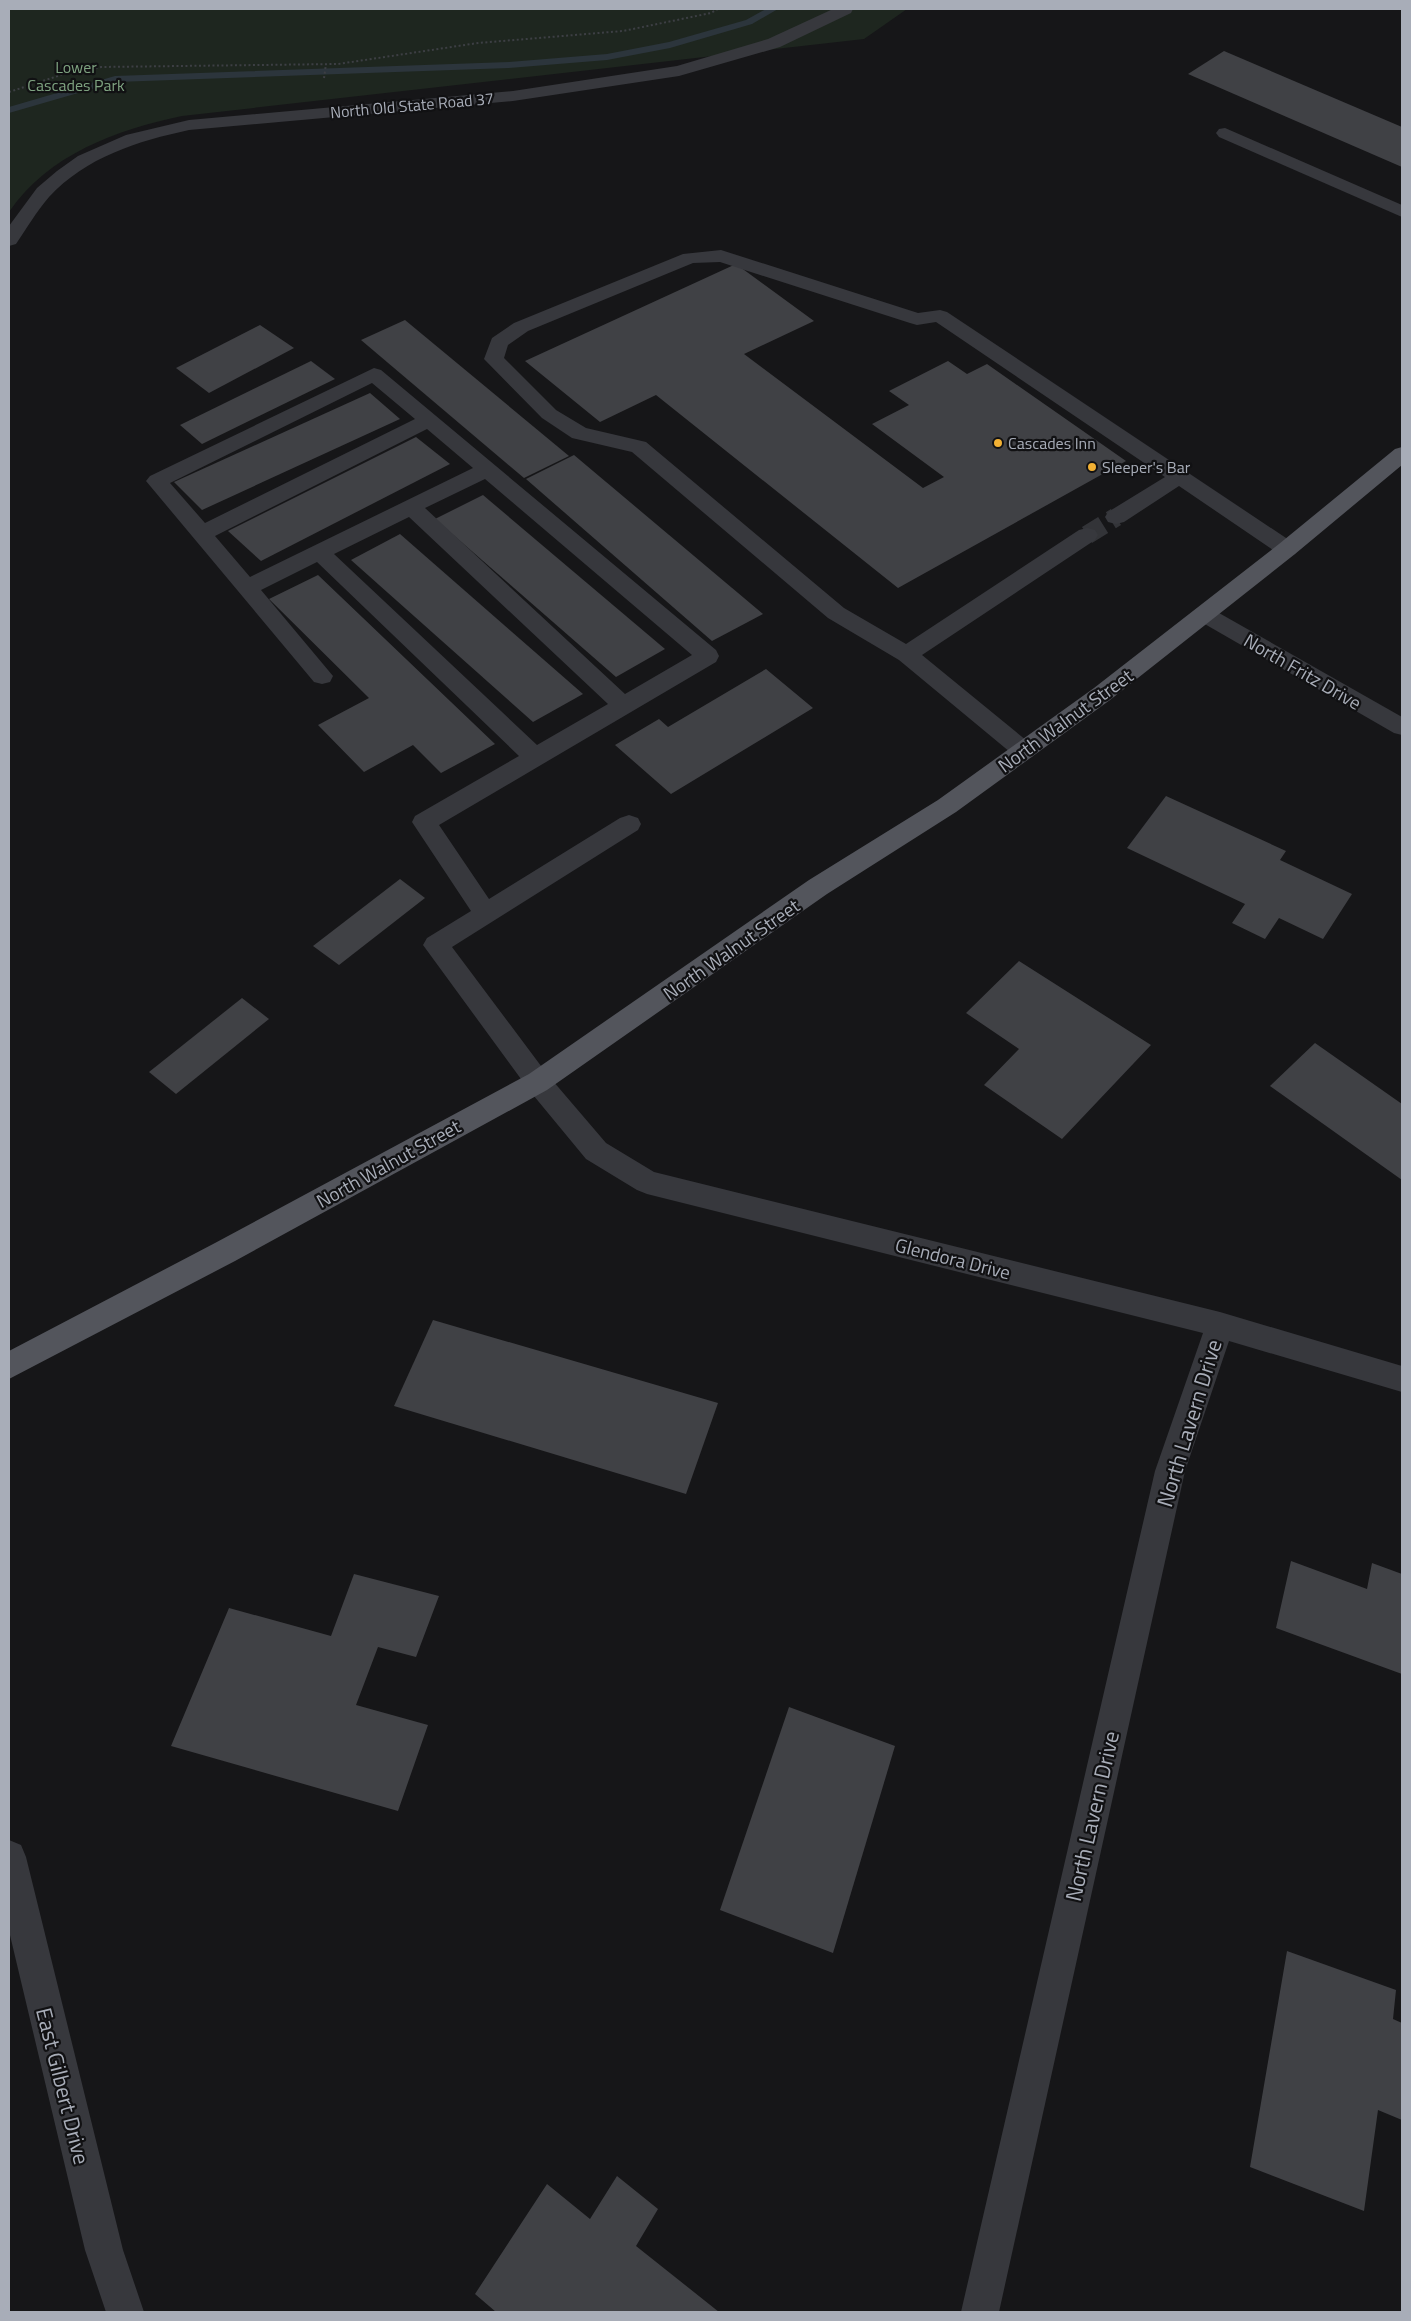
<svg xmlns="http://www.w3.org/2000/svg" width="1411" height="2321" font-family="'Titillium Web',sans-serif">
	<rect width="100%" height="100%" fill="#161618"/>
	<path fill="#1e261f" d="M9,9H907L864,39L182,116C116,130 49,154 9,212Z"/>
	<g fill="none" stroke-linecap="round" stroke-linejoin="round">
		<polygon fill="#2c353c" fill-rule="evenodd" points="766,9 778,9 752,24 670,48 607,60 509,68 116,82 9,113 9,107 115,76 509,62 607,54 669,42 746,20"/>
	</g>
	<g fill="#404145">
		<polygon points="1224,51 1402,127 1402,167 1188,74"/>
		<polygon points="736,264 814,321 744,354 923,488 944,477 872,424 909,405 889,391 948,361 967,374 987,364 1126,461 898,588 656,395 600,422 525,361"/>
		<polygon points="405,320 569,456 524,478 361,340"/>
		<polygon points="260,325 294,348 209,393 176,368"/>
		<polygon points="311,361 335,379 202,444 180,425"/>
		<polygon points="370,393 400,419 202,510 174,482"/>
		<polygon points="416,437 450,464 261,561 228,531"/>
		<polygon points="574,455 763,614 712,641 526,479"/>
		<polygon points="483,495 665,649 616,677 435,519"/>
		<polygon points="400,534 583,694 533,722 351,560"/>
		<polygon points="318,575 495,744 441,773 413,745 364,772 318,725 369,698 269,599"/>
		<polygon points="766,669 813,708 671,794 615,745 659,719 668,727"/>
		<polygon points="1166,796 1286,851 1280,860 1352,894 1323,939 1279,918 1265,939 1232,923 1245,904 1127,848"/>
		<polygon points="400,879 425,898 339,965 313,946"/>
		<polygon points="1019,961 1151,1045 1062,1139 984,1085 1019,1049 966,1013"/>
		<polygon points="242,998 269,1019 176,1094 149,1072"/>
		<polygon points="1315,1043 1402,1104 1402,1180 1270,1086"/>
		<polygon points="433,1320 718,1403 686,1494 394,1406"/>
		<polygon points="1291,1561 1367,1589 1372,1563 1402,1574 1402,1674 1276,1628"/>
		<polygon points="354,1574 439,1596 416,1657 378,1647 356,1705 428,1725 398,1811 171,1746 229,1608 331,1636"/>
		<polygon points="789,1707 895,1746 833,1953 720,1910"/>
		<polygon points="1287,1951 1396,1990 1393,2019 1402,2023 1402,2120 1378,2110 1364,2211 1250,2167"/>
		<polygon points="617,2176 658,2209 636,2246 719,2312 496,2312 475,2294 547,2184 590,2219"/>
	</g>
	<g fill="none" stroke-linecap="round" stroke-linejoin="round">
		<polyline stroke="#333438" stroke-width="19" stroke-dasharray="19 9" stroke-linecap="butt" points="1087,535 1116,517"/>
		<g stroke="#3d3f44" stroke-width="2" stroke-dasharray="2 2.5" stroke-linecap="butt">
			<polyline points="324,78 326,64"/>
			<polyline points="9,92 64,74 101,67 338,64 478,43 623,31 711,13 718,9"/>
		</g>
		<g fill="#37383d" fill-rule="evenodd">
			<path d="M833,9H853L851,13L780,47L679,76L513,101L189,130C138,141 86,157 49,197C36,212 27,228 16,244L9,246V226L37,188L57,171L78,156L126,135L189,120L513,91L677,66L768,39Z"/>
			<polygon points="1225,128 1402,205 1402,217 1219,137 1216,133 1219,129"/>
			<polygon points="721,250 918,313 940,310 947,312 1295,544 1298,549 1295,554 1287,556 1279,554 1179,486 1124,522 1116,524 1108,522 1105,517 1108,512 1165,477 936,322 917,325 910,323 720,262 693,263 528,331 508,345 504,358 556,410 586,428 646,442 844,608 906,644 1079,530 1087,528 1095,530 1098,535 1095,540 922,655 1032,745 1036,751 1032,757 1024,759 1016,757 899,660 828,618 632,452 572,438 542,418 484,359 492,338 514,323 683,254"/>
			<path d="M374,368L381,370L716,650L719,656L716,662L439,825L489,899L620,818L629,815L638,818L641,824L638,830L452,947L547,1074L606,1143L654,1172L1220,1312L1402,1366V1392L1229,1341L1185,1471L999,2312H961L1155,1471L1203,1333L647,1194L637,1190L586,1159L529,1090L423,945L427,938L471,911L412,822L415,816L519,756L317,562L261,590L333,676L330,682L322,684L314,682L146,481L150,476ZM372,383L415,419L205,523L170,483ZM427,429L473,468L250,577L215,536ZM485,479L692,655L625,694L425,508ZM409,517L608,704L537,745L334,554Z"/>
			<polygon points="1204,606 1212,609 1402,717 1402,735 1394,733 1196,619 1193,614 1196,609"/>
			<polygon points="9,1840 21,1845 26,1857 123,2250 144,2312 106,2312 85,2250 9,1931"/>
		</g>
		<polygon fill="#53555c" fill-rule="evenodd" points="1402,447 1402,465 1295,554 1110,700 956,812 827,894 547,1090 235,1261 9,1379 9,1351 215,1243 529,1074 809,880 938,800 1094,688 1279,544 1395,449"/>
	</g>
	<g fill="#f2b134" stroke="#111113" stroke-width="2">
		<circle cx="998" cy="443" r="5"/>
		<circle cx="1092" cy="467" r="5"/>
	</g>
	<g text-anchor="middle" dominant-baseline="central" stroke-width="4.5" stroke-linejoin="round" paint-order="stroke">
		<g font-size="16" fill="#7fa381" stroke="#111113">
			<text x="76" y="67">Lower<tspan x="76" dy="18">Cascades Park</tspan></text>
		</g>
		<g font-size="16" fill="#a8adb8" stroke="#111113">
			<text transform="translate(412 105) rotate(-5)">North Old State Road 37</text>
		</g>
		<g font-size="16" fill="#a8adb8" stroke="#111113" text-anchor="start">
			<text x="1008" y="443">Cascades Inn</text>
			<text x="1102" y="467">Sleeper's Bar</text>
		</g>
		<g font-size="19" fill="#a8adb8" stroke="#111113">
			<text transform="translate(1303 671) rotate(30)">North Fritz Drive</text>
			<text transform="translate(1065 720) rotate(-36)">North Walnut Street</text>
			<text transform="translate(731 949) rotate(-35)">North Walnut Street</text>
			<text transform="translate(388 1163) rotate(-29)">North Walnut Street</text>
			<text transform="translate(953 1258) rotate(14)">Glendora Drive</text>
		</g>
		<g font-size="22" fill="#a8adb8" stroke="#111113">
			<text transform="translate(1189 1423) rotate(-73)">North Lavern Drive</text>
			<text transform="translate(1092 1816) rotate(-77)">North Lavern Drive</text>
			<text transform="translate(63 2086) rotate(76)">East Gilbert Drive</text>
		</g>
	</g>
	<rect width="1411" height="2321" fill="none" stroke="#a8adb8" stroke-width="20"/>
</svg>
